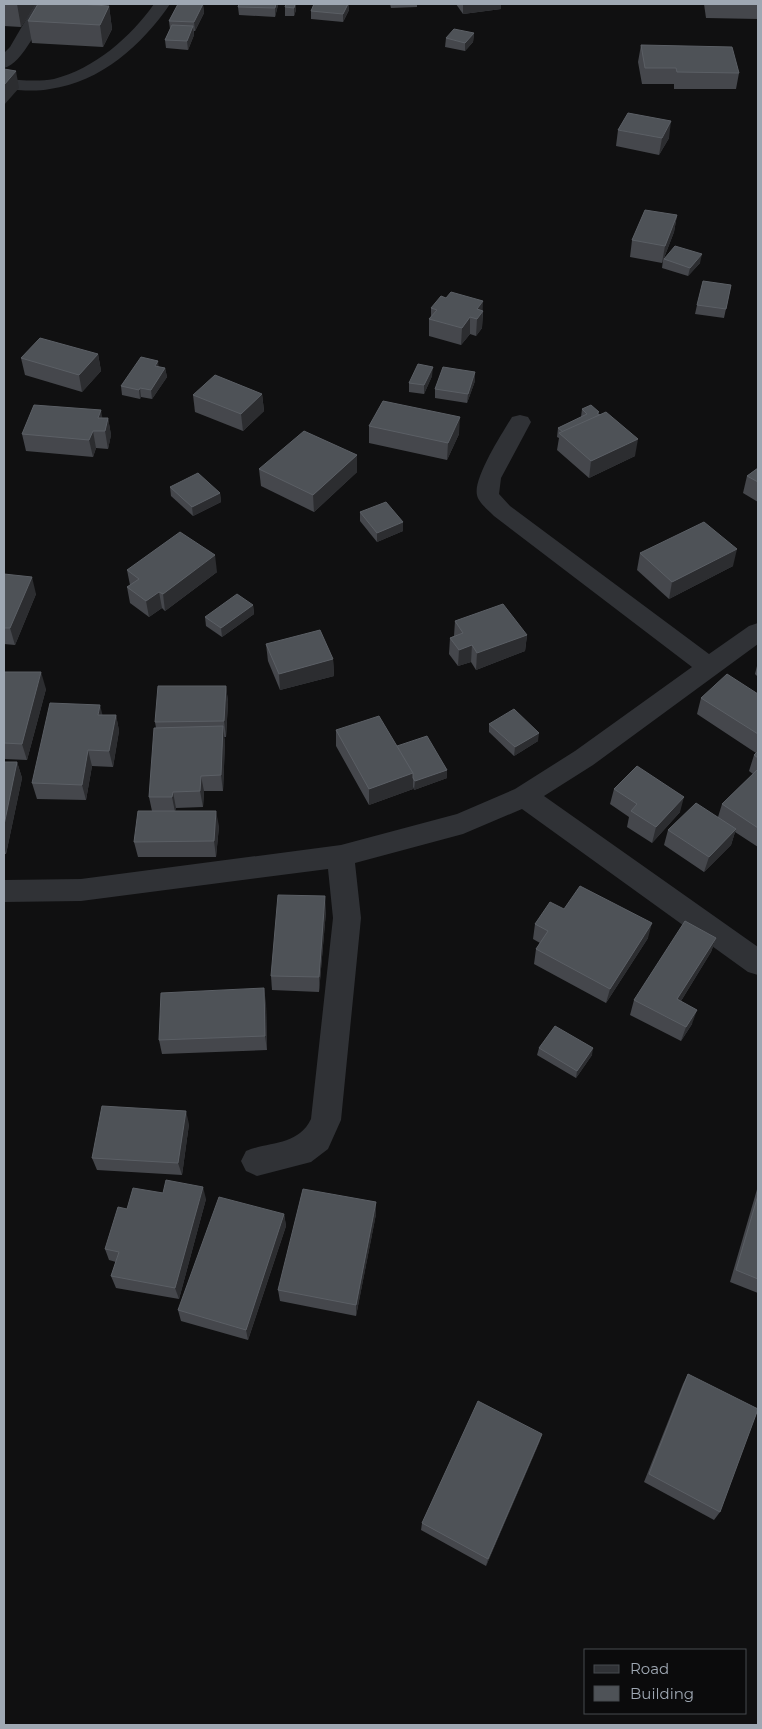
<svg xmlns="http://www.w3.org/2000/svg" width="762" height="1729" font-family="Montserrat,sans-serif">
	<rect width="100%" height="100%" fill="#101011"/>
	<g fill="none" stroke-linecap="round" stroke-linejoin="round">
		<g fill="#303236" fill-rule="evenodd">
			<path d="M35,4H51C41,21 23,64 4,68V53L10,47Z"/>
			<path d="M154,4H170C142,45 101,82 50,89C35,92 19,90 4,89V79C20,80 38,82 54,79C94,69 131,37 154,4Z"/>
			<path d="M520,415L528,417L531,422L501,478L499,494L510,506L709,654L749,626L758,623V644L593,765L544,796L758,947V975L748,972L522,809L463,834L355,863L361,918L341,1120L328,1149L311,1162L257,1176L246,1171L241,1161L246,1151C270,1141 298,1146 311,1119L333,918L328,869L81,901L4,902V880L81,879L341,845L457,814L515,789L575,751L692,667L494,516C489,511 478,502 477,495C473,478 503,432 512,417Z"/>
		</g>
	</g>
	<g fill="#45474c">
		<polygon points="4,4 36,4 21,27 4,26"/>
		<polygon points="38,4 95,4 94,5 109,6 112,29 103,47 32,43 28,21"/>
		<polygon points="178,4 209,4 208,5 203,5 204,13 195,31 194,31 194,35 188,50 166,48 165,40 170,29 169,21"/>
		<polygon points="239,4 278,4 278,5 275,17 239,15 238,7"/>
		<polygon points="296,4 296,10 294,16 285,16 285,7"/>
		<polygon points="314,4 349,4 349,10 343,22 311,19 311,11"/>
		<polygon points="390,4 417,4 417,7 391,8"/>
		<polygon points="456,4 501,4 501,9 463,14"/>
		<polygon points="704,4 758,4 758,19 706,18"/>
		<polygon points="474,33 473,42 465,51 445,47 446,38"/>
		<polygon points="641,45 739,73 736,89 674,89 674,84 642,84 638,62"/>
		<polygon points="618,130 669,138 659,155 616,146"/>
		<polygon points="677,215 674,232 664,258 700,263 688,276 662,268 663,260 662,263 630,257 632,240"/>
		<polygon points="731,285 724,318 695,314 697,305"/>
		<polygon points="431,308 483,311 482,328 476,336 470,334 461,345 429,336 429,319 431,317"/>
		<polygon points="98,354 101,371 82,392 25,375 21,358"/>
		<polygon points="159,367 165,368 167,377 152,399 141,397 140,399 122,395 121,386"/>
		<polygon points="432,376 424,394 409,392 409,383"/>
		<polygon points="475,381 467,403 435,398 435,389"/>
		<polygon points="262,394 264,411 243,431 195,412 193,395"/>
		<polygon points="582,409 599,414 635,456 589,478 557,450 559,438 557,437 558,428 581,417"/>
		<polygon points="102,418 108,418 111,435 108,449 96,448 93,457 26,451 22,434"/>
		<polygon points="369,426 459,434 447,460 369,443"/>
		<polygon points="357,455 357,472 314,512 261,486 259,469"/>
		<polygon points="758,468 758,502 743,493 747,476"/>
		<polygon points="170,487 220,493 221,502 193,516 171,496"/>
		<polygon points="360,512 403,531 377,542 360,521"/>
		<polygon points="640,553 733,566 669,599 637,570"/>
		<polygon points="127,570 217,572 165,611 162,608 149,617 130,603 127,587 130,585"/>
		<polygon points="4,574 36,594 15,645 4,644"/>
		<polygon points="253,605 254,614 222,637 206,626 205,617"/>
		<polygon points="455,621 527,635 525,651 476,670 471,662 458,666 449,654 450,638 454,636"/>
		<polygon points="266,644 333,659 334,676 280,690 268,661"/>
		<polygon points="758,662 758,677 755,674"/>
		<polygon points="4,672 46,689 27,760 4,759"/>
		<polygon points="226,686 228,702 226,737 224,737 225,742 223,791 204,791 203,807 176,808 175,811 219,826 216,857 138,857 134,842 152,811 149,797 156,728 155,722"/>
		<polygon points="758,694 758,847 735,832 731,845 704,872 664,845 668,830 718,817 722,804 753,774 749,771 754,755 756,753 697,714 701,698"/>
		<polygon points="103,715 116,715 119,731 113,767 92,766 86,800 37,799 32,783"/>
		<polygon points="489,724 538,741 514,756 489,732"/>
		<polygon points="336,730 397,746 447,770 447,778 414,790 413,787 413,789 369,805 336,746"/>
		<polygon points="4,762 17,762 22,778 6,854 4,854"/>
		<polygon points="614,789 680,812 652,843 627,827 629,817 610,804"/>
		<polygon points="564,909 648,938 606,1003 534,964 536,949 540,943 533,939 535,924"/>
		<polygon points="326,911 319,992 272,990 271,976"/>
		<polygon points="716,938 711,952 681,1001 692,1024 681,1041 630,1015 634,1000"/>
		<polygon points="266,1003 267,1050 162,1054 159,1040"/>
		<polygon points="539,1048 592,1055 576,1078 537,1055"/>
		<polygon points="189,1124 182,1175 97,1170 92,1158"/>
		<polygon points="758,1186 758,1293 730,1282"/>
		<polygon points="206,1199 179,1299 116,1288 111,1276 116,1262 109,1260 105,1249 127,1209"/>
		<polygon points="284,1214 286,1226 248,1340 181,1321 178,1310"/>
		<polygon points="376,1214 356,1316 280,1301 278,1290"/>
		<polygon points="688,1374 720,1512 714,1520 644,1482 683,1384"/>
		<polygon points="542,1434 539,1443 486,1566 421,1530 422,1523"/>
	</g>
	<g fill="#2c2d30">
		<polygon points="17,4 36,4 21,27"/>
		<polygon points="79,4 95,4 84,24"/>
		<polygon points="203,4 204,13 195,31 194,22"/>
		<polygon points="276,4 278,4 278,5 275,17 275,8"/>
		<polygon points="295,4 296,4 296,10 294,16 294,8"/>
		<polygon points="348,4 349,4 349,10 343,22 343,14"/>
		<polygon points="463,4 501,4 501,9 463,14"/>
		<polygon points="109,6 112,29 103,47 100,25"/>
		<polygon points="193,26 194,35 188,50 187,41"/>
		<polygon points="474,33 473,42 465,51 465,43"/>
		<polygon points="16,71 19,88 4,105 4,85"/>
		<polygon points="671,121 669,138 659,155 662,138"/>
		<polygon points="677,215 674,232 662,263 665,246"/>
		<polygon points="702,254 700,263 688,276 690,268"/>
		<polygon points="483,301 482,328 476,336 477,319 477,309"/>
		<polygon points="470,317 470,334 461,345 462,328"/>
		<polygon points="98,354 101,371 82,392 79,375"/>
		<polygon points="158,361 159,370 155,366"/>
		<polygon points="433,367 432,376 424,394 424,385"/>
		<polygon points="165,368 167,377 152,399 151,390"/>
		<polygon points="475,372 475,381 467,403 468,394"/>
		<polygon points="140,388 141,397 140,399 139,390"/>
		<polygon points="262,394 264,411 243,431 241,414"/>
		<polygon points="101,410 104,427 98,418"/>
		<polygon points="460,417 459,434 447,460 448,443"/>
		<polygon points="108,418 111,435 108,449 105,431"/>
		<polygon points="93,431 96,448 93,457 89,440"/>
		<polygon points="638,439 635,456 589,478 591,461"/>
		<polygon points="357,455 357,472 314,512 313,495"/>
		<polygon points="220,493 221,502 193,516 192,507"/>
		<polygon points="403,522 403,531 377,542 377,533"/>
		<polygon points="737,549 733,566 669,599 672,582"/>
		<polygon points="215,555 217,572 165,611 163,594"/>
		<polygon points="32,577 36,594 15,645 10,628"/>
		<polygon points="159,592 162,608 149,617 146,601"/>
		<polygon points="253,605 254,614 222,637 221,628"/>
		<polygon points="527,635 525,651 476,670 477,653"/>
		<polygon points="472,645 471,662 458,666 459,650"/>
		<polygon points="333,659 334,676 280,690 279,674"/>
		<polygon points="41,672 46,689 27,760 22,744"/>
		<polygon points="226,686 228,702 226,737 224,721"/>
		<polygon points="100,705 104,721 98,715"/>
		<polygon points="116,715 119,731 113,767 109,751"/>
		<polygon points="223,726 225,742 223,791 221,775"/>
		<polygon points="539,733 538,741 514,756 515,747"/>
		<polygon points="88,750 92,766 86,800 82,785"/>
		<polygon points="17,762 22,778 6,854 4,846 4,825"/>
		<polygon points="447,770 447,778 414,790 415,781"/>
		<polygon points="413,773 413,789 369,805 369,789"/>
		<polygon points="201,776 204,791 203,807 200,791"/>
		<polygon points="173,792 176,808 175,812 172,797"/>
		<polygon points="684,797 680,812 652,843 656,827"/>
		<polygon points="216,811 219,826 216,857 214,841"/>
		<polygon points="736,829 731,845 704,872 709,857"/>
		<polygon points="325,896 326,911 319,992 319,977"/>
		<polygon points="652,923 648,938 606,1003 610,989"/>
		<polygon points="716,938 711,952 673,1014 677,999"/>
		<polygon points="264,988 266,1003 267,1050 265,1036"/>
		<polygon points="697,1010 692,1024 681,1041 686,1027"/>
		<polygon points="593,1048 592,1055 576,1078 577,1071"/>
		<polygon points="186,1111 189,1124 182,1175 178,1163"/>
		<polygon points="203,1187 206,1199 179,1299 175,1288"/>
		<polygon points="376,1202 376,1214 356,1316 356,1305"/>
		<polygon points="284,1214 286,1226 248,1340 246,1330"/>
		<polygon points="542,1434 539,1443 486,1566 488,1559"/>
	</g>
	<g fill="#4e5257" stroke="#5b5f65">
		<polygon points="38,4 79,4 109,6 100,25 28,21"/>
		<polygon points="178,4 203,4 194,22 169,21"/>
		<polygon points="239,4 276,4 275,8 238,7"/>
		<polygon points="286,4 295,4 294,8 285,7"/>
		<polygon points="314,4 348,4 343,14 311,11"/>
		<polygon points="172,25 193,26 187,41 165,40"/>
		<polygon points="454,29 474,33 465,43 446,38"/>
		<polygon points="641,45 732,47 739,73 677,72 676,68 645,68"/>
		<polygon points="4,69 16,71 4,85"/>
		<polygon points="628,113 671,121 662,138 618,130"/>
		<polygon points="645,210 677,215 665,246 632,240"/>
		<polygon points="675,246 702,254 690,268 664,259"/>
		<polygon points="703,281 731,285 726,309 697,305"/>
		<polygon points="451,292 483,301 477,309 483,311 477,319 470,317 462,328 429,319 437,310 431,308 441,296 446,298"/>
		<polygon points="40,338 98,354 79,375 21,358"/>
		<polygon points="141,357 158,361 155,366 165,368 151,390 140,388 139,390 121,386"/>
		<polygon points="418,364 433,367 424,385 409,383"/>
		<polygon points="443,367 475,372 468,394 435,389"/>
		<polygon points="215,375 262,394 241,414 193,395"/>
		<polygon points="383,401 460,417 448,443 369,426"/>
		<polygon points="34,405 101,410 98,418 108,418 105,431 93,431 89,440 22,434"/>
		<polygon points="591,405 599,412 597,413 600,415 563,432 558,428 587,414 582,409"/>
		<polygon points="606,412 638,439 591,461 559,433"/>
		<polygon points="304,431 357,455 313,495 259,469"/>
		<polygon points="758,468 758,482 747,476"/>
		<polygon points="198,473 220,493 192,507 170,487"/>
		<polygon points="386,502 403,522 377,533 360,512"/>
		<polygon points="704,522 737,549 672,582 640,553"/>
		<polygon points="180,532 215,555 163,594 159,592 146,601 127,587 139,579 127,570"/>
		<polygon points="4,574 32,577 10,628 4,628"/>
		<polygon points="237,594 253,605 221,628 205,617"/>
		<polygon points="503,604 527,635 477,653 472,645 459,650 450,638 463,633 455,621"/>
		<polygon points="320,630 333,659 279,674 266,644"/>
		<polygon points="4,672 41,672 22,744 4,743"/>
		<polygon points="727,674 758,694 758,734 701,698"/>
		<polygon points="158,686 226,686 224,721 155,722"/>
		<polygon points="50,703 100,705 98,715 116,715 109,751 88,750 82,785 32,783"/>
		<polygon points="514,709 539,733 515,747 489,724"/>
		<polygon points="379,716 413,773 369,789 336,730"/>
		<polygon points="223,726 221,775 201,776 200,791 173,792 172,797 149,797 154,728"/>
		<polygon points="427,736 447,770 415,781 413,778 413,773 397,746"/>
		<polygon points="758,751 758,758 754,755"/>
		<polygon points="4,762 17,762 4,825"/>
		<polygon points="637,766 684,797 656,827 631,811 637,804 614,789"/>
		<polygon points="758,769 758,828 722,804"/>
		<polygon points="696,803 736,829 709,857 668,830"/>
		<polygon points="138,811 216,811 214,841 134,842"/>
		<polygon points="580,886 652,923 610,989 536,949 548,931 535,924 550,902 564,909"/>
		<polygon points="278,895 325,896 319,977 271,976"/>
		<polygon points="685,921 716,938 677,999 697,1010 686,1027 634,1000"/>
		<polygon points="264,988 265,1036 159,1040 161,993"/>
		<polygon points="555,1026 593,1048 577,1071 539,1048"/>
		<polygon points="102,1106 186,1111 178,1163 92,1158"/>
		<polygon points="166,1180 203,1187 175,1288 111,1276 119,1252 105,1249 118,1207 127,1209 133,1188 163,1193"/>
		<polygon points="303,1189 376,1202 356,1305 278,1290"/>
		<polygon points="758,1195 758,1279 736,1270"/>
		<polygon points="219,1197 284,1214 246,1330 178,1310"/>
		<polygon points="688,1374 758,1409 720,1512 649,1474"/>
		<polygon points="478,1401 542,1434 488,1559 422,1523"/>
	</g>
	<rect width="762" height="1729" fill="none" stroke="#9fa8b3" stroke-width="10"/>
	<rect x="584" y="1649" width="162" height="65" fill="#0b0b0c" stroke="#464a4f"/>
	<rect x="594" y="1665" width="25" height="8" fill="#303236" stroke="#464a4f"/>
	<text x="630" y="1674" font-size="15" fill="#9fa8b3">Road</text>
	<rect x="594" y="1686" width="25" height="15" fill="#4e5257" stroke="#464a4f"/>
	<text x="630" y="1699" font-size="15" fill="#9fa8b3">Building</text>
</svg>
